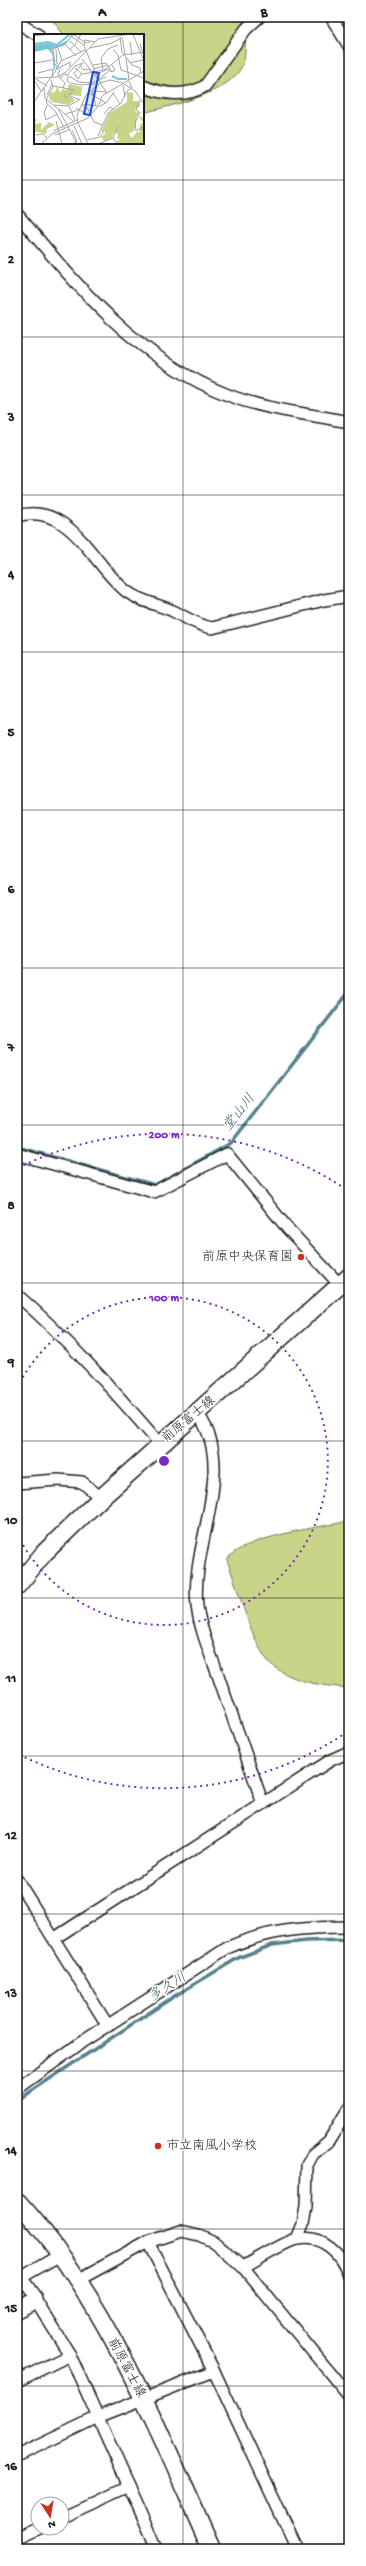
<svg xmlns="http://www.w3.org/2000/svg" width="366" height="2566" font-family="'Gochi Hand','Klee One',sans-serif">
	<rect width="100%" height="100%" fill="#fff"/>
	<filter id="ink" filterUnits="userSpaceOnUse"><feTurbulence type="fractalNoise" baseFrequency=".025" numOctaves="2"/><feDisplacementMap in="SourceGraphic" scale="8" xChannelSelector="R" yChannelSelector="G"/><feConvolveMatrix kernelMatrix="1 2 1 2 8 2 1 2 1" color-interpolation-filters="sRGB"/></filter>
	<g filter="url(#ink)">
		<g fill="#c8d487" stroke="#727852">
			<path d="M50,17H245C245,29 247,53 243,64C231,94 172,105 143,113V35H64Z"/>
			<path d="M349,1521V1688C323,1686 291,1682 271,1664C253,1648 237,1585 227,1560C240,1537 322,1527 349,1521Z"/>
		</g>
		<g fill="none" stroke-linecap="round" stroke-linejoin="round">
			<g stroke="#54818d" stroke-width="3.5">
				<polyline points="17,1147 155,1185 231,1143 349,992"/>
				<polyline points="17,2102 30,2092 173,1997 238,1958 272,1945 306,1941 349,1940"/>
			</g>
			<g stroke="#1c1c1c" stroke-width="14">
				<g id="street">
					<polyline points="331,17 349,46"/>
					<polyline points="17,22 38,35"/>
					<path d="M143,86C163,95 187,97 205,86L246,29L259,17"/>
					<path d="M17,214C76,285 139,361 228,395C266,410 309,414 349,422"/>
					<path d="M17,516C70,501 92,564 126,591C140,602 158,604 173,611C187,618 197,625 212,628L324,600L349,596"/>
					<polyline points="17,1154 154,1192 227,1154 288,1229 341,1286"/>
					<path d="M17,1295C69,1340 115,1392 160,1444"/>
					<path d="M198,1414C238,1470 190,1543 197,1606C200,1630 211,1655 219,1678C234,1720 248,1762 263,1804"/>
					<polyline points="17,1483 58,1480 82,1482 101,1498"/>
					<polyline points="17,1880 108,2026"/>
					<polyline points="55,1938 331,1760 349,1752"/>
					<path d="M17,2089L82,2042L227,1948C266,1930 306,1927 349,1927"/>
					<polyline points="297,2239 303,2224 306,2207 307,2165 313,2154 329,2141 349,2108"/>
					<polyline points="148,2242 214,2371 297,2549"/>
					<path d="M243,2267C256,2260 284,2242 297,2239C323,2234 342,2253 349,2276"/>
					<polyline points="17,2271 36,2298 26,2302"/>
					<polyline points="22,2277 60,2255"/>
					<polyline points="78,2280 148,2242 181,2231 199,2235 214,2242 243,2267 349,2396"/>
					<polyline points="17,2312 37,2302 70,2355 157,2549"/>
					<polyline points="17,2381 70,2355"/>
					<polyline points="17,2456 98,2417 214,2371"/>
					<polyline points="62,2517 129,2486"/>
					<polyline points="17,2538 39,2528"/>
				</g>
			</g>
			<g stroke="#1c1c1c" stroke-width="20">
				<g id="primary">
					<polyline points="17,1586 44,1553 101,1498 349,1277"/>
					<path d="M17,2201C105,2296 159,2432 212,2549"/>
				</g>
			</g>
			<use href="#street" stroke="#fff" stroke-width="11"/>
			<use href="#primary" stroke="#fff" stroke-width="17"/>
		</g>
	</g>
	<path fill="none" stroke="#1c1c1c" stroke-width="1" stroke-opacity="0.55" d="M183,17V2549M17,180H349M17,337H349M17,495H349M17,652H349M17,810H349M17,968H349M17,1125H349M17,1283H349M17,1441H349M17,1598H349M17,1756H349M17,1914H349M17,2071H349M17,2229H349M17,2386H349"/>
	<g fill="none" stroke="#7b2cbf" stroke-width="2" stroke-dasharray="2 4">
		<path d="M17 1388A164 164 0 1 1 17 1534"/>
		<path d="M347 1732A327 327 0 0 1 18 1754M18 1168A327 327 0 0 1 347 1190"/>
	</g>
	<g fill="#c8321e" stroke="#fff" stroke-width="1.5">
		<circle cx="301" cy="1257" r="4"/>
		<circle cx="158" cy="2146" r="4"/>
	</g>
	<g text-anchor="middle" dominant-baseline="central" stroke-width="3" stroke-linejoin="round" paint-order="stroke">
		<g font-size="13" fill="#1c1c1c" stroke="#fff" text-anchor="end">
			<text x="293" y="1257">前原中央保育園</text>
			<text x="166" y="2146" text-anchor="start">市立南風小学校</text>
		</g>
		<g font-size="13" fill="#1c1c1c" stroke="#fff">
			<text transform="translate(189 1420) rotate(-40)">前原富士線</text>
			<text transform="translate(126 2368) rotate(62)">前原富士線</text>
		</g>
		<g font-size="14" font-style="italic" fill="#416067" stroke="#fff">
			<text transform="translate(240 1113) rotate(-52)">堂山川</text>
			<text transform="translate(168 1988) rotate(-33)">多久川</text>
		</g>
	</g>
	<g transform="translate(34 34)">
		<rect width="110" height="110" fill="#fff"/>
		<path d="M35,50L48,53L47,62L34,61L41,66L34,71L18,68L15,64L16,59L21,58L23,53L27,59L28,55L33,56ZM93,58L99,59V67H105L106,72L101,75L102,79L105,76V82L110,84V110H83L82,107L86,106L83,104L84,100L80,98L78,104L70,107L67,103L71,100V97L67,98L75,79L93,68ZM104,82L109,88L106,91L105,97L107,98H103L98,104L95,100L100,97ZM3,84L1,90L7,89V96L15,88L21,91L13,95L12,100L0,97V86Z" fill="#c8d487" fill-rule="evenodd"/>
		<path d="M38,0H40L29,12L18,15L21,29L30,38L21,31V35L11,55L13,65L11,55L20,37L18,20L14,15L0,18V11L14,9L23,12L34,6Z" fill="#79c5d8"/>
		<path fill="none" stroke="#79c5d8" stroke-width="2" d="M0,10L14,8L23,11L36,0M78,42L84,45H93"/>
		<path fill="none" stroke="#a4a4a4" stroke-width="1" d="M99,0L110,27M40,1L52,9L56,8M0,2L16,0M38,3L50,11M86,3L88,18L98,31L106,34L107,39M88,3L91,20M36,7L47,18M96,8L98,21M31,10L42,22M106,10L110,22M24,14L28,27M56,14L78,9L87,4M22,15L23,30M36,15L41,11L47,0M79,15L84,21L87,36L110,44M92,24L95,46M48,25L63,44M21,28L19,15L31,10L40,0M0,29L18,26M96,29L109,26M59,31L72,29L78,38L81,36L78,31M46,32L50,36L56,35V38M22,33L26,37L24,39L26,44L31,40L45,48L58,49L72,43M25,34L36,28V33M41,34L48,40L61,38L72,35L89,21L110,18M59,35L74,31M69,36L67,24L74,15L84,11M4,39L19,35L18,42M48,39L44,45L40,39L48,30M62,40L75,35M33,41L41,32L49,29M18,43L27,27L51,16M34,43L33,47L36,49L47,51L61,50M0,44L23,43L32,38L64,5L96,0M26,44L31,49L29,54M2,45L13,52M65,45L76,36L77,38M0,46L7,57M90,50L101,57L110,70M89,51L91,63M19,52L40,56L32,64L30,60M10,54L11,64L25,76L43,110M58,57L62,72M59,57L72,58M55,59L72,69M73,59L66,49L76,46L89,49M79,59L86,70M37,60L36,62L46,66M13,61L18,50M12,64L13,70L21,77L31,95M13,64L19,53L17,46M106,66L102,76L107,80M0,68L17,43M48,70L64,72M13,71L10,79L12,86L23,80M20,71L34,72L45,66M47,71L54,75L60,88L68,91M35,72L41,86M65,73L73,68L80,58M42,74L56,82M25,75L39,87M32,80L44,76M70,80L76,73L79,75M104,84L101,87L102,97L108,93V96L110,95M22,87L28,110M40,92L48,110M38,96L43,107L40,109M19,97L43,86M2,101L9,100L13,104M21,101L35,96M64,102L74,79L87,69L93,57L98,54L95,47M79,104L84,92M53,106L66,103L70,97M7,110L18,100L54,84L65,71L68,62L110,37M54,110L44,89L43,81L52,61L66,49L50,12L51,6L61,8M64,110L79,104L83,110"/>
		<path fill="#1d4ed8" fill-opacity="0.15" stroke="#1d4ed8" stroke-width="2" d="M59,38L65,39L56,81L50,80Z"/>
		<rect width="110" height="110" fill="none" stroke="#1c1c1c" stroke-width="2"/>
	</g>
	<circle cx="164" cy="1461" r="6" fill="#7b2cbf" stroke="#fff" stroke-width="2"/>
	<g font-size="12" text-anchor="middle" font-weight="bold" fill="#7b2cbf" stroke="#fff" stroke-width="3" stroke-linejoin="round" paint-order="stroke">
		<text x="164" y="1138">200 m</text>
		<text x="164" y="1301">100 m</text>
	</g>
	<rect width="366" height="2566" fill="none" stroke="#fff" stroke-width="44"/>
	<g transform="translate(50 2516) rotate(168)"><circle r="19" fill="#ffffff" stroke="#a4a4a4"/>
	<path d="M0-3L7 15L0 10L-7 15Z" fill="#c8321e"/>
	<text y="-6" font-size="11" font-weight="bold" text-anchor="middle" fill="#1c1c1c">N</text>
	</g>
	<rect x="22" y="22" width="322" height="2522" fill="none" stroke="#1c1c1c" stroke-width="1.5"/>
	<g font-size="13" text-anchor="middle" font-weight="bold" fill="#1c1c1c">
		<text x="102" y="16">A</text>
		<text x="264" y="16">B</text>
		<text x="11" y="105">1</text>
		<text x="11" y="263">2</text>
		<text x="11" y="421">3</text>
		<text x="11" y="578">4</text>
		<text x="11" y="736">5</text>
		<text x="11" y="893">6</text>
		<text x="11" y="1051">7</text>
		<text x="11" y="1209">8</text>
		<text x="11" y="1366">9</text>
		<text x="11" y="1524">10</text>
		<text x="11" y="1682">11</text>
		<text x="11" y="1839">12</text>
		<text x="11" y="1997">13</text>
		<text x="11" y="2154">14</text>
		<text x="11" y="2312">15</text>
		<text x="11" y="2470">16</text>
	</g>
</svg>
